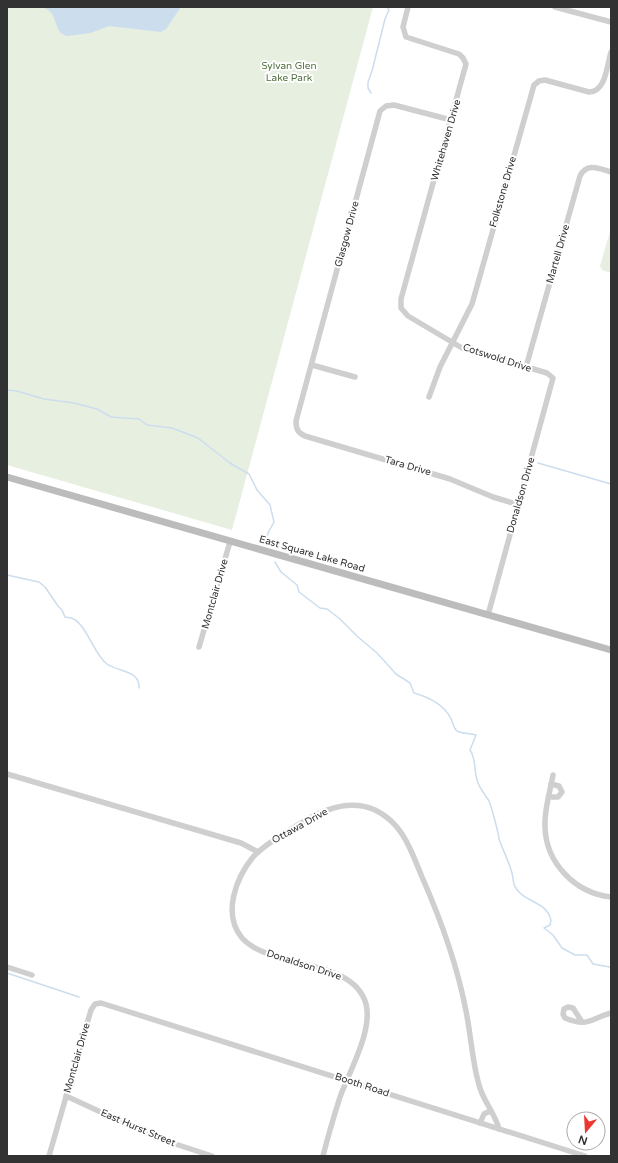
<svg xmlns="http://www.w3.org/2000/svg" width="618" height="1163" font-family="'Varela Round',sans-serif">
	<rect width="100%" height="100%" fill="#fff"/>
	<g fill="#e6efe0">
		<polygon points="7,7 373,7 232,530 7,465"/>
		<polygon points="611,228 611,273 602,270 600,266"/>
	</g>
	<path fill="#cde" d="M35,7H181L166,29L161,32L109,26L90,33L67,36C53,32 58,16 48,10C45,7 39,8 35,7Z"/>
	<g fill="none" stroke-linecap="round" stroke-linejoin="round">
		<g stroke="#cde" stroke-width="1.5">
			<polyline points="371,93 368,88 368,82 372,71 385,19 389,10 387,7"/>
			<polyline points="7,390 17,391 44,399 74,403 97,409 111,417 139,419 147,425 172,428 198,438 230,463 249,474 257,490 270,505 274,522 268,533 266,544"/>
			<polyline points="538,463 611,484"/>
			<path d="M275,562L281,572L297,585L299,592L320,608L327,609L340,619L358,637L377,653L396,674L410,683L414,693C428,697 443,704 450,717C453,721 453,728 457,731C462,734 470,733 476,735L470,750C476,758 474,770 477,780C479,788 485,794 489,801C491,805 499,835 499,839C503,850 509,862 512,873C514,882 512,885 520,893C530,903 547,903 551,920L550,925L544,928L553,935L562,948L575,955H587L593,964L610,967L611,970"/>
			<path d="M7,575L39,582L45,587L58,606L62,610L65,617C67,618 69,617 71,618C86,622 94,655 107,664C118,672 140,670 139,688"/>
			<polyline points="611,971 611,974"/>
			<polyline points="7,973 79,997"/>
		</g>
		<g stroke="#cfcfcf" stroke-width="5.5">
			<polyline points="408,7 403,27 406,37 459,54 463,58 466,64 401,299 401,308 408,316 462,348 547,373 553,378 488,615"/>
			<polyline points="555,7 611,22"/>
			<path d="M451,120L394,105L386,106L380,111L296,421C296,429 298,433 305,436L450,479L493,497L519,505"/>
			<polyline points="312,365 355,377"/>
			<path d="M526,367L580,176C587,162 600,169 611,172"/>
			<path d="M429,397L440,367L472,304L534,85L539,81L545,80L589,92C606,92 607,65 611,52"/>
			<polyline points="199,647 230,542"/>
			<polyline points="7,774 241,843 258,852"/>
			<path d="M553,775C550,792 544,810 545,827C546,863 575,893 611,897"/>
			<polyline points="549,797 558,797 562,792 559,786 551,784"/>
			<polyline points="7,967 32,975"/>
			<path d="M582,1022L573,1008L568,1007L564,1009L563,1014L565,1018C589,1028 591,1018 611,1013"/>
			<polyline points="66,1096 157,1138 212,1156"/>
			<polyline points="480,1123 484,1114 490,1111"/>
			<polyline points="49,1156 91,1010 95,1004 101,1003 585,1156"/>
			<path d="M323,1156C328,1136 334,1116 340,1097C349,1072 373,1031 366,1004C353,957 271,970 242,938C222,914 236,878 253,857C262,847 274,840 285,833C311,816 343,796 375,810C383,814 390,819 396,826C408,840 415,860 422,877C441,920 457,964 466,1011C471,1035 472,1061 479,1085C483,1101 495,1113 499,1129"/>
		</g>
		<polyline stroke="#bcbcbc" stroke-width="7" points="7,477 611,650"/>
	</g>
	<g text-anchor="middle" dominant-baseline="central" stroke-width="4" stroke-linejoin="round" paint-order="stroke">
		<g font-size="10" fill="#4f703c" stroke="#fff">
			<text x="289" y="66">Sylvan Glen<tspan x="289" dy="12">Lake Park</tspan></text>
		</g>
		<g font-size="10" fill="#323232" stroke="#fff">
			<text transform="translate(446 140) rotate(-74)">Whitehaven Drive</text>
			<text transform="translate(503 192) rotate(-74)">Folkstone Drive</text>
			<text transform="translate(347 234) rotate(-75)">Glasgow Drive</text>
			<text transform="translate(558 254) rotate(-74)">Martell Drive</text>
			<text transform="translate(497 358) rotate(18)">Cotswold Drive</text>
			<text transform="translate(408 466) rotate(16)">Tara Drive</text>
			<text transform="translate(521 495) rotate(-74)">Donaldson Drive</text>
			<text transform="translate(312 554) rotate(16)">East Square Lake Road</text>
			<text transform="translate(215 594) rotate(-74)">Montclair Drive</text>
			<text transform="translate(300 826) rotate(-29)">Ottawa Drive</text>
			<text transform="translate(304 965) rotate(18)">Donaldson Drive</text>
			<text transform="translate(77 1058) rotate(-74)">Montclair Drive</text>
			<text transform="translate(362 1085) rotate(18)">Booth Road</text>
			<text transform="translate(138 1128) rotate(23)">East Hurst Street</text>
		</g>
	</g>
	<rect width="618" height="1163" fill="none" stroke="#323232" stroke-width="16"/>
	<g transform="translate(586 1131) rotate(198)"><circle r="19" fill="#ffffff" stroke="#adadad"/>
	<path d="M0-3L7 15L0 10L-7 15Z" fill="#ec3730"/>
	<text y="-6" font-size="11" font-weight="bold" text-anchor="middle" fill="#323232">N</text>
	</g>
</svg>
